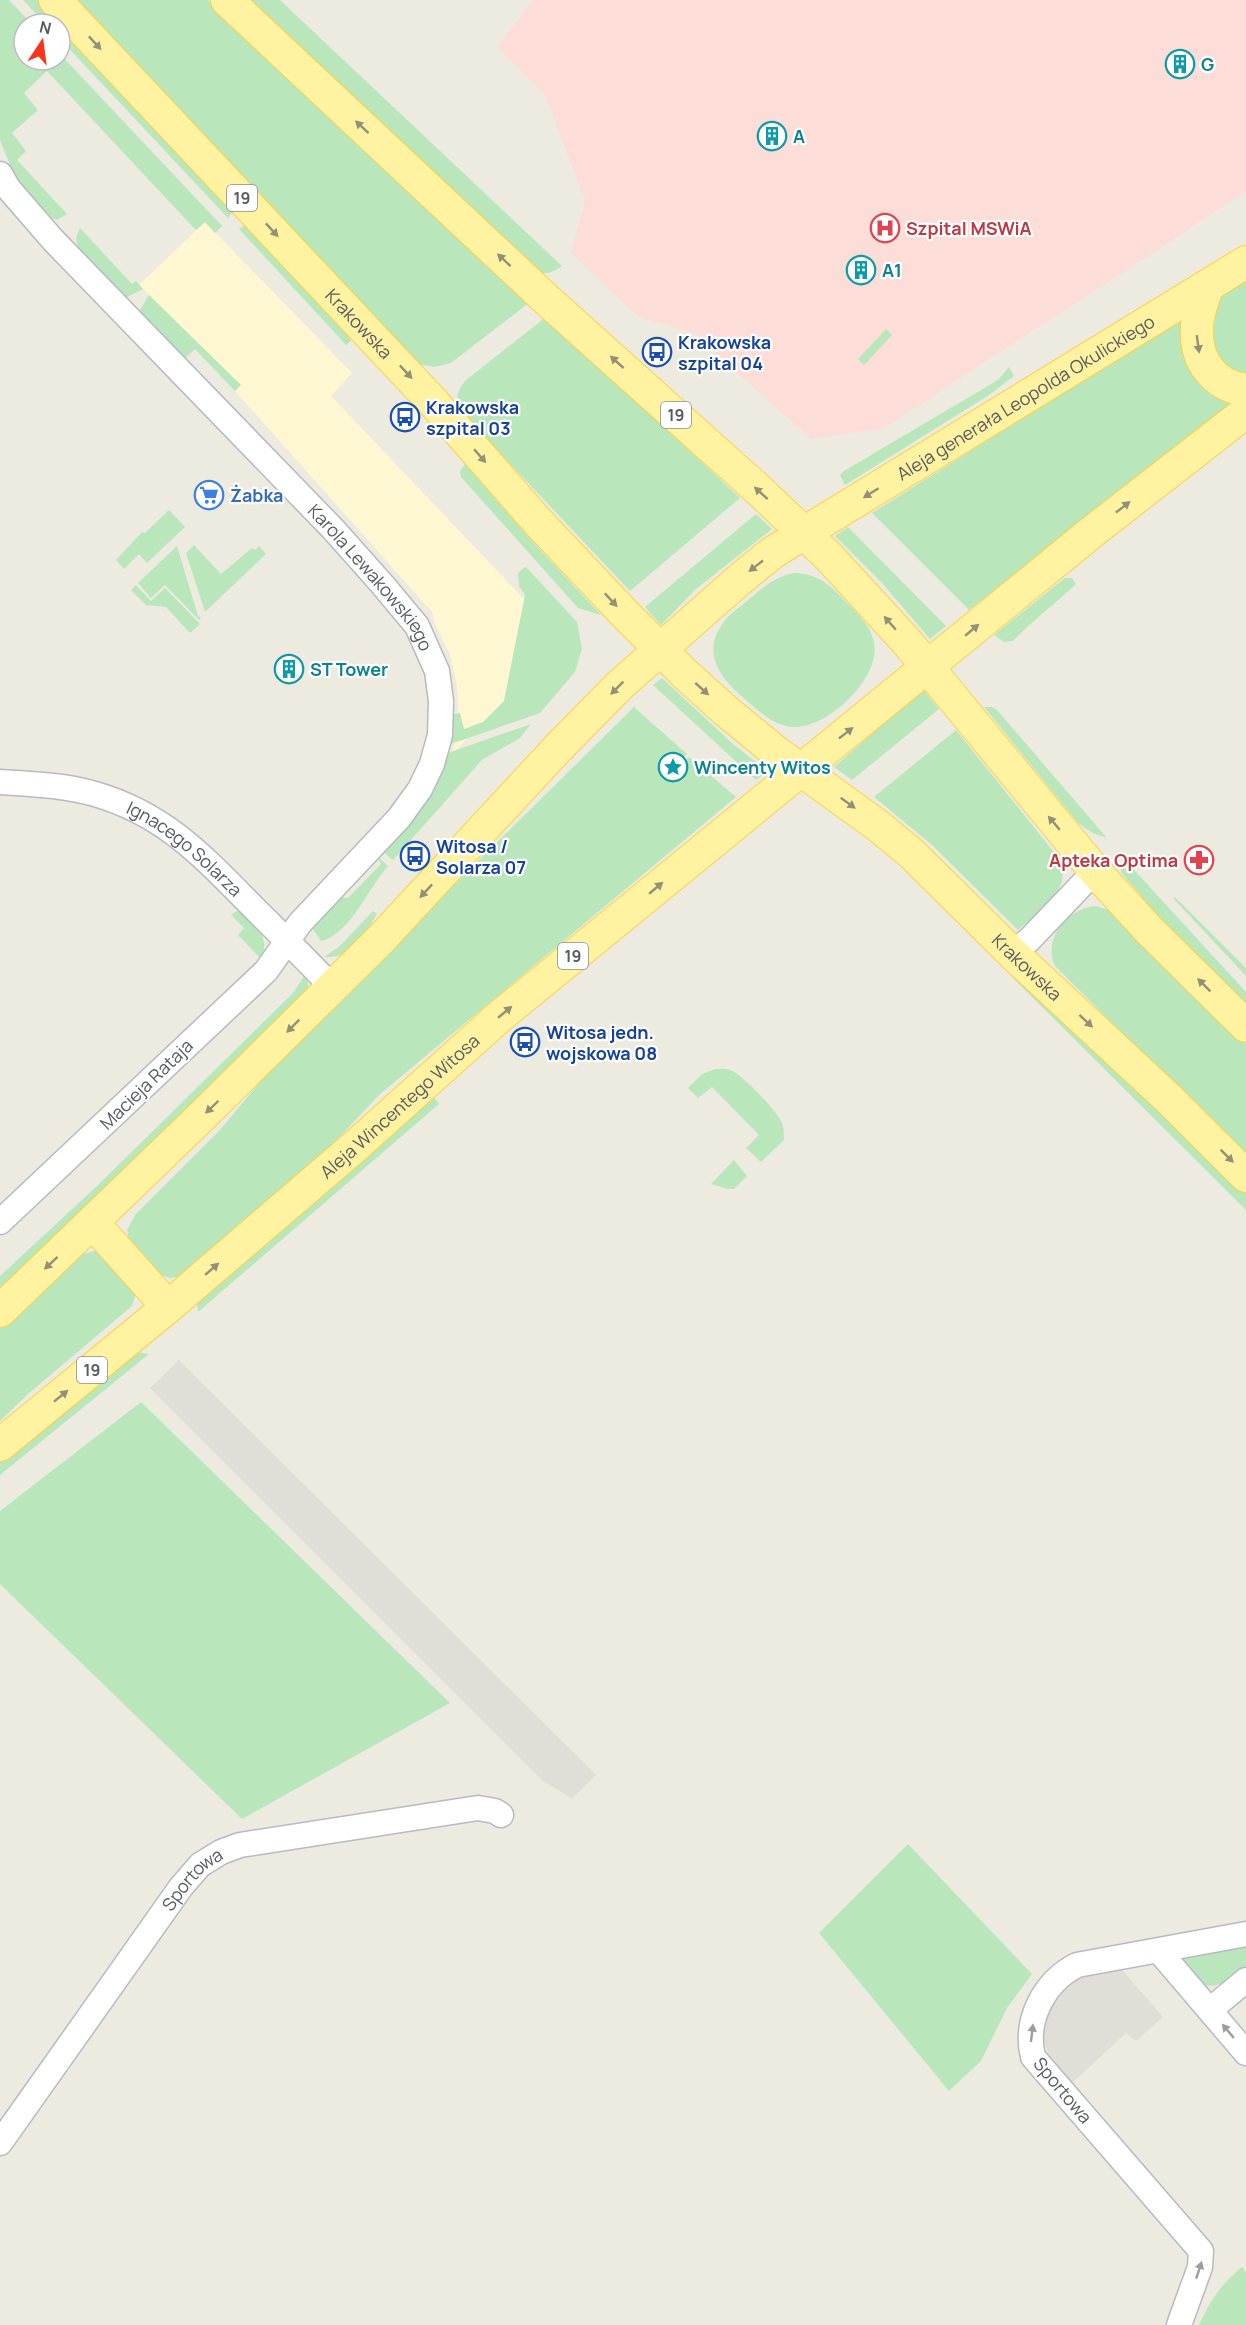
<svg xmlns="http://www.w3.org/2000/svg" width="1246" height="2325" font-family="Manrope,sans-serif">
	<rect width="100%" height="100%" fill="#edebdf"/>
	<polygon fill="#fff6d2" points="205,222 352,373 331,396 525,600 504,701 453,753 459,716 457,687 450,655 435,624 432,612 235,391 240,386 139,285"/>
	<g fill="#e0ded7">
		<polygon points="179,1360 596,1775 572,1799 542,1780 150,1388"/>
		<polygon points="1117,1964 1163,2017 1136,2041 1126,2033 1070,2085 1052,2064 1040,2030 1047,2005 1084,1970"/>
	</g>
	<polygon fill="#fdddd8" points="533,0 1246,0 1246,192 884,428 811,439 692,332 640,318 571,253 585,201 545,95 497,47"/>
	<g fill="#b9e7bb">
		<polygon points="0,0 9,0 32,24 24,24 24,60 60,60 60,54 222,226 215,233 205,222 196,230 193,227 47,71 24,93 38,110 12,133 26,151 17,160 67,214 57,220 45,215 16,180 0,140"/>
		<polygon points="23,0 39,0 235,208 228,218 60,39 60,24 46,24"/>
		<polygon points="74,0 208,0 530,302 451,363 435,367 417,364"/>
		<path d="M245,0H280L562,266C553,272 547,275 537,272Z"/>
		<polygon points="249,223 331,311 351,341 346,345 239,229"/>
		<polygon points="80,228 132,284 136,281 143,289 125,298 78,249 76,238"/>
		<polygon points="1246,279 1246,379 1222,369 1207,337 1221,294"/>
		<polygon points="149,295 241,385 235,391 195,349 184,359 138,313"/>
		<path d="M546,317L740,498L630,591L464,415C454,402 456,391 466,380Z"/>
		<polygon points="1184,317 1238,400 969,610 872,513"/>
		<polygon points="886,329 892,335 864,365 858,359"/>
		<polygon points="1009,367 1014,376 989,395 845,485 840,475 844,471 998,380"/>
		<polygon points="465,464 530,539 601,615 578,608 461,477 460,471"/>
		<polygon points="169,510 185,527 147,563 139,554 124,569 116,560 142,532 145,533"/>
		<polygon points="756,514 772,529 696,589 661,625 645,607"/>
		<polygon points="848,527 946,626 930,639 882,583 835,536"/>
		<polygon points="194,545 221,574 252,548 255,550 259,546 266,554 205,612 186,553"/>
		<polygon points="177,546 198,616 201,618 199,620 165,585 151,598 138,583"/>
		<polygon points="525,567 528,569 577,622 582,648 575,672 540,713 451,744 454,714 460,713 464,729 483,722 504,701 525,595 519,586 518,573"/>
		<path d="M793,573C815,573 829,583 843,599C856,612 871,625 874,643C881,678 827,729 793,727C774,726 760,712 746,700C722,680 700,655 723,623C729,614 739,608 747,601C762,588 773,578 793,573Z"/>
		<path d="M1065,578H1072L1076,584C1055,604 1032,621 1013,641L1004,642L994,635Z"/>
		<polygon points="136,585 151,601 165,588 200,624 190,633 166,607 146,605 131,590"/>
		<polygon points="662,678 734,745 768,771 756,780 653,685"/>
		<polygon points="923,689 939,709 852,780 834,767"/>
		<polygon points="634,707 687,754 676,763 674,761 668,767 673,773 689,757 736,797 379,1095 315,1163 179,1277 169,1278 158,1273 129,1242 127,1230 135,1215 220,1130 285,1052"/>
		<polygon points="984,707 992,707 997,710 1107,838 1093,833 1078,823"/>
		<polygon points="531,724 520,738 482,760 393,860 382,851 435,783 448,753"/>
		<path d="M956,730L1061,861C1071,893 1039,911 1018,930L932,845L874,797Z"/>
		<path d="M377,856L388,866C370,885 350,935 321,941L311,926L340,897L348,898L381,864Z"/>
		<polygon points="1125,860 1246,992 1246,1008 1157,915 1121,872 1120,864"/>
		<polygon points="1175,897 1246,968 1246,976 1173,898"/>
		<path d="M1096,906L1115,912L1246,1044V1157L1055,966C1042,938 1068,908 1096,906Z"/>
		<path d="M237,911C256,916 271,941 261,959L238,935L244,928L231,915Z"/>
		<path d="M373,911L377,914C364,936 352,959 324,957L340,946Z"/>
		<polygon points="305,975 308,983 308,991 0,1291 0,1276 98,1185 293,993"/>
		<polygon points="1011,976 1021,980 1239,1187 1246,1194 1246,1210"/>
		<path d="M715,1069C720,1069 725,1068 730,1070C742,1074 775,1109 781,1121C784,1127 784,1133 784,1140L761,1162L746,1148L759,1135L712,1087L698,1098L688,1088L702,1074Z"/>
		<polygon points="433,1096 439,1104 198,1312 197,1302"/>
		<polygon points="734,1160 747,1176 734,1189 728,1189 711,1184"/>
		<polygon points="98,1250 136,1293 132,1306 28,1394 0,1421 0,1327 79,1255"/>
		<polygon points="138,1352 149,1354 0,1475 0,1461 131,1355"/>
		<polygon points="141,1402 450,1703 242,1819 0,1584 0,1511"/>
		<polygon points="908,1844 1032,1974 1007,2008 981,2061 949,2091 819,1933"/>
		<path d="M1246,1942V1966C1233,1976 1220,1991 1202,1984L1183,1964L1184,1957Z"/>
		<path d="M1242,2267L1246,2272V2325H1199C1210,2301 1221,2284 1242,2267Z"/>
	</g>
	<g fill="none" stroke-linecap="round" stroke-linejoin="round">
		<g stroke="#b8bac0" stroke-width="27">
			<g id="minor">
				<path id="s1" d="M0,174L8,188L53,240L333,529L382,584L417,626L437,671L441,701L440,735L432,764L420,789L399,818L300,923L266,971L0,1222"/>
				<path id="s2" d="M0,782C31,784 64,785 95,794C167,815 204,858 255,909C281,935 307,960 332,987"/>
				<polyline points="1012,953 1029,940 1095,871"/>
				<polyline points="1159,1951 1246,2053"/>
				<polyline points="1210,2010 1246,1980"/>
				<path id="s3" d="M0,2143L181,1887L200,1865L221,1852L240,1845L478,1808L495,1811L501,1815"/>
				<path d="M1179,2325L1200,2267L1201,2251L1033,2057C1024,2020 1044,1982 1077,1965L1246,1934"/>
			</g>
		</g>
		<g stroke="#fcd049" stroke-width="34">
			<g id="major">
				<path id="s4" d="M55,0L433,402L539,523L624,613L686,675L726,711L776,752L877,825L911,853L1012,953L1170,1100L1246,1176"/>
				<polyline points="227,0 547,300 762,493 829,557 907,642 1095,871 1149,930 1246,1026"/>
				<path d="M1207,287C1203,300 1197,314 1197,328C1195,359 1213,386 1246,390"/>
				<polyline points="93,1223 168,1307"/>
				<path id="s5" d="M0,1311L197,1121L382,938L558,748L620,685L739,580L772,553L804,533L1246,262"/>
				<path id="s6" d="M0,1445L168,1307L352,1149L499,1017L1092,532L1246,412"/>
			</g>
		</g>
		<use href="#minor" stroke="#fff" stroke-width="24"/>
		<use href="#major" stroke="#fff3a2" stroke-width="32"/>
	</g>
	<defs><path id="oneway-solid" d="M-6-.8H1V-3.2L6.5 0L1 3.2V.8H-6Z" transform="scale(1.5)"/></defs>
	<g fill="#929178">
		<use href="#oneway-solid" transform="translate(95 43) rotate(47)"/>
		<use href="#oneway-solid" transform="translate(362 127) rotate(-137)"/>
		<use href="#oneway-solid" transform="translate(272 230) rotate(47)"/>
		<use href="#oneway-solid" transform="translate(504 260) rotate(-137)"/>
		<use href="#oneway-solid" transform="translate(1198 344) rotate(82)"/>
		<use href="#oneway-solid" transform="translate(617 362) rotate(-138)"/>
		<use href="#oneway-solid" transform="translate(406 372) rotate(47)"/>
		<use href="#oneway-solid" transform="translate(480 456) rotate(49)"/>
		<use href="#oneway-solid" transform="translate(761 493) rotate(-138)"/>
		<use href="#oneway-solid" transform="translate(871 493) rotate(148)"/>
		<use href="#oneway-solid" transform="translate(1123 507) rotate(-38)"/>
		<use href="#oneway-solid" transform="translate(756 566) rotate(142)"/>
		<use href="#oneway-solid" transform="translate(611 600) rotate(47)"/>
		<use href="#oneway-solid" transform="translate(890 623) rotate(-131)"/>
		<use href="#oneway-solid" transform="translate(972 630) rotate(-40)"/>
		<use href="#oneway-solid" transform="translate(617 688) rotate(135)"/>
		<use href="#oneway-solid" transform="translate(702 689) rotate(42)"/>
		<use href="#oneway-solid" transform="translate(846 733) rotate(-38)"/>
		<use href="#oneway-solid" transform="translate(848 803) rotate(36)"/>
		<use href="#oneway-solid" transform="translate(1054 823) rotate(-130)"/>
		<use href="#oneway-solid" transform="translate(656 888) rotate(-40)"/>
		<use href="#oneway-solid" transform="translate(426 891) rotate(133)"/>
		<use href="#oneway-solid" transform="translate(1204 985) rotate(-135)"/>
		<use href="#oneway-solid" transform="translate(505 1012) rotate(-40)"/>
		<use href="#oneway-solid" transform="translate(1086 1021) rotate(43)"/>
		<use href="#oneway-solid" transform="translate(293 1026) rotate(135)"/>
		<use href="#oneway-solid" transform="translate(212 1107) rotate(136)"/>
		<use href="#oneway-solid" transform="translate(1227 1156) rotate(45)"/>
		<use href="#oneway-solid" transform="translate(51 1263) rotate(137)"/>
		<use href="#oneway-solid" transform="translate(212 1269) rotate(-41)"/>
		<use href="#oneway-solid" transform="translate(61 1396) rotate(-39)"/>
	</g>
	<g fill="#9b9da1">
		<use href="#oneway-solid" transform="translate(1228 2031) rotate(-130)"/>
		<use href="#oneway-solid" transform="translate(1032 2033) rotate(-83)"/>
		<use href="#oneway-solid" transform="translate(1199 2270) rotate(-72)"/>
	</g>
	<defs>
		<g id="building-ring" transform="scale(1.5)"><circle r="9.5" fill="#fff" stroke="#0f9aa8" stroke-width="1.5"/><path d="M-4-6H4V6H1V3H-1V6H-4ZM-2.5-4.3h1.7v1.8h-1.7ZM.8-4.3h1.7v1.8H.8ZM-2.5-1h1.7V.8h-1.7ZM.8-1h1.7V.8H.8Z" fill="#0f9aa8"/></g>
		<g id="hospital-ring" transform="scale(1.5)"><circle r="9.5" fill="#fff" stroke="#e0444e" stroke-width="1.5"/><path d="M-5-5h3v3.5h4V-5h3V5h-3V1.5h-4V5h-3Z" fill="#e0444e"/></g>
		<g id="bus-ring" transform="scale(1.5)"><circle r="9.5" fill="#fff" stroke="#1a4fb4" stroke-width="1.5"/><path d="M-5-6H5V4H4V6H2V4H-2V6H-4V4H-5ZM-3.5-4V0h7V-4ZM-3.5 1.2v1.5H-2V1.2ZM2 1.2v1.5H3.5V1.2Z" fill="#1a4fb4"/></g>
		<g id="supermarket-ring" transform="scale(1.5)"><circle r="9.5" fill="#fff" stroke="#3f7fe0" stroke-width="1.5"/><path d="M-6-5.5h2.5l.6 2H6L4.5 2H-2.5L-4.4-4H-6ZM-1.5 3.2a1.3 1.3 0 1 0 .1 0ZM3 3.2a1.3 1.3 0 1 0 .1 0Z" fill="#3f7fe0"/></g>
		<g id="sight-ring" transform="scale(1.5)"><circle r="9.5" fill="#fff" stroke="#0f9aa8" stroke-width="1.5"/><path d="M0-6L1.8-2.2L6-1.7L2.9 1.2L3.7 5.4L0 3.3L-3.7 5.4L-2.9 1.2L-6-1.7L-1.8-2.2Z" fill="#0f9aa8"/></g>
		<g id="pharmacy-ring" transform="scale(1.5)"><circle r="9.5" fill="#fff" stroke="#e0444e" stroke-width="1.5"/><path d="M-2-6h4v4h4v4h-4v4h-4v-4h-4v-4h4Z" fill="#e0444e"/></g>
	</defs>
	<g fill-rule="evenodd">
		<use href="#building-ring" x="1180" y="64"/>
		<use href="#building-ring" x="772" y="136"/>
		<use href="#hospital-ring" x="885" y="228"/>
		<use href="#building-ring" x="861" y="270"/>
		<use href="#bus-ring" x="657" y="352"/>
		<use href="#bus-ring" x="405" y="417"/>
		<use href="#supermarket-ring" x="209" y="495"/>
		<use href="#building-ring" x="289" y="669"/>
		<use href="#sight-ring" x="673" y="767"/>
		<use href="#bus-ring" x="415" y="856"/>
		<use href="#pharmacy-ring" x="1199" y="860"/>
		<use href="#bus-ring" x="525" y="1042"/>
	</g>
	<g text-anchor="middle" dominant-baseline="central" stroke-width="4.5" stroke-linejoin="round" paint-order="stroke">
		<g fill="#fff" stroke="#8a8d91" stroke-width="1.5">
			<rect x="227" y="185" width="30" height="26" rx="4.5"/>
			<rect x="661" y="402" width="30" height="26" rx="4.5"/>
			<rect x="558" y="943" width="30" height="26" rx="4.5"/>
			<rect x="77" y="1357" width="30" height="26" rx="4.5"/>
		</g>
		<g font-size="16" font-weight="bold" fill="#585c62">
			<text x="242" y="198">19</text>
			<text x="676" y="415">19</text>
			<text x="573" y="956">19</text>
			<text x="92" y="1370">19</text>
		</g>
		<g font-size="18" font-weight="bold" fill="#0d838f" stroke="#fff" text-anchor="start">
			<text x="1201" y="64">G</text>
			<text x="793" y="136">A</text>
			<text x="882" y="270">A1</text>
			<text x="310" y="669">ST Tower</text>
			<text x="694" y="767">Wincenty Witos</text>
		</g>
		<g font-size="18" font-weight="bold" fill="#be3a42" stroke="#fff" text-anchor="start">
			<text x="906" y="228">Szpital MSWiA</text>
			<text x="1178" y="860" text-anchor="end">Apteka Optima</text>
		</g>
		<g font-size="18" fill="#585c62" stroke="#fff">
			<text stroke="none"><textPath href="#s4" startOffset="444">Krakowska</textPath></text>
			<text stroke="none"><textPath href="#s5" startOffset="1380">Aleja generała Leopolda Okulickiego</textPath></text>
			<text stroke="none"><textPath href="#s1" startOffset="549">Karola Lewakowskiego</textPath></text>
			<text stroke="none"><textPath href="#s2" startOffset="202">Ignacego Solarza</textPath></text>
			<text stroke="none"><textPath href="#s4" startOffset="1374">Krakowska</textPath></text>
			<text transform="translate(146 1084) rotate(-44)">Macieja Rataja</text>
			<text stroke="none"><textPath href="#s6" startOffset="524">Aleja Wincentego Witosa</textPath></text>
			<text stroke="none"><textPath href="#s3" startOffset="327">Sportowa</textPath></text>
			<text transform="translate(1063 2090) rotate(50)">Sportowa</text>
		</g>
		<g font-size="18" font-weight="bold" fill="#164399" stroke="#fff" text-anchor="start">
			<text x="678" y="342">Krakowska<tspan x="678" dy="21">szpital 04</tspan></text>
			<text x="426" y="407">Krakowska<tspan x="426" dy="21">szpital 03</tspan></text>
			<text x="436" y="846">Witosa /<tspan x="436" dy="21">Solarza 07</tspan></text>
			<text x="546" y="1032">Witosa jedn.<tspan x="546" dy="21">wojskowa 08</tspan></text>
		</g>
		<g font-size="18" font-weight="bold" fill="#366cbe" stroke="#fff" text-anchor="start">
			<text x="230" y="495">Żabka</text>
		</g>
	</g>
	<g transform="translate(42 42) rotate(13)"><circle r="28" fill="#ffffff" stroke="#bcbec0" stroke-width="1.5"/>
	<path d="M0-4.5L10 22L0 15L-10 22Z" fill="#f7341c"/>
	<text y="-9" font-size="16" font-weight="bold" text-anchor="middle" fill="#585c62">N</text>
	</g>
</svg>
